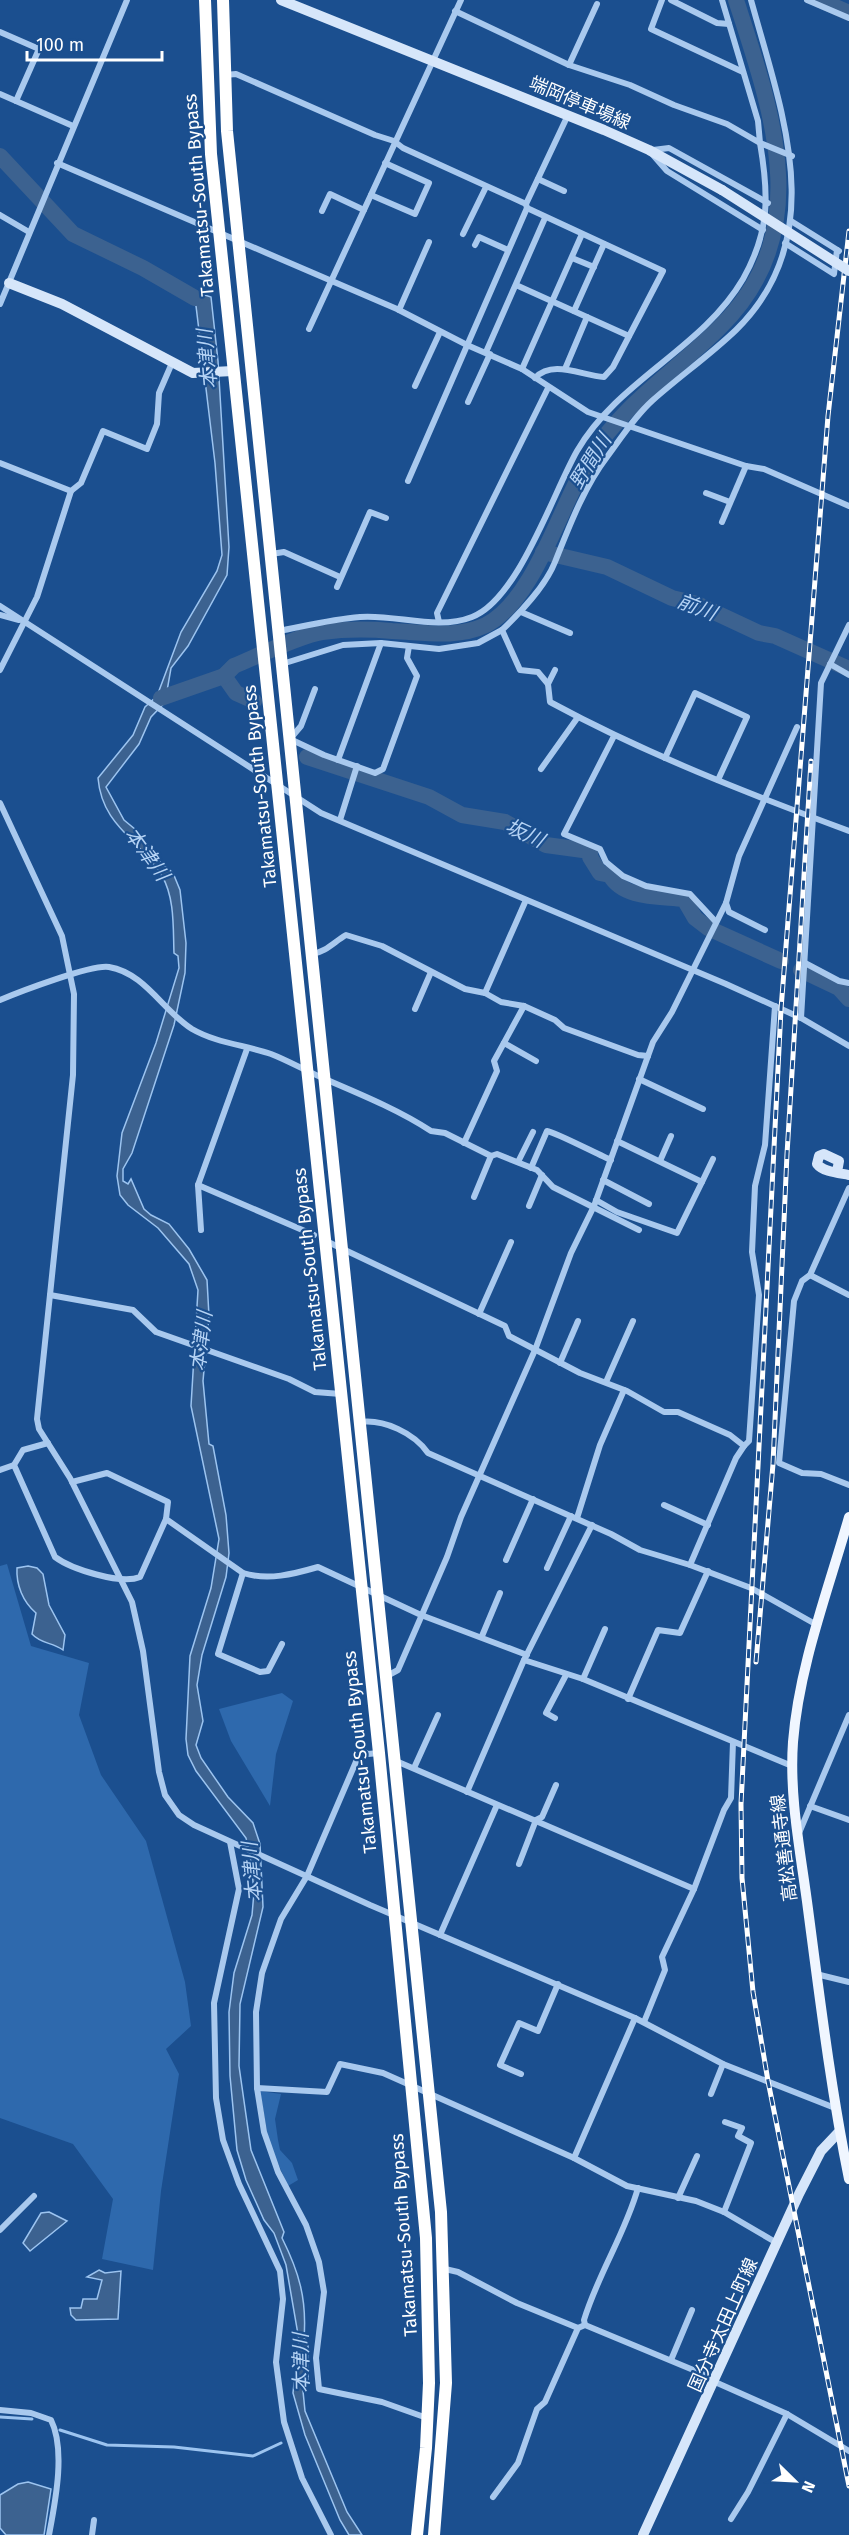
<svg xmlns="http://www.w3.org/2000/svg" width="849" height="2535" font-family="'Fira Sans','Noto Sans JP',sans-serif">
	<rect width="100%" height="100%" fill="#1b4f8f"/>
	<g fill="#2e69ad">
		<polygon points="7,1564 31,1646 89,1663 79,1715 101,1775 146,1841 185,1982 191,2026 166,2049 179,2074 161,2191 153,2270 102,2259 113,2199 73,2144 0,2118 0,1566"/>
		<polygon points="282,1693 293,1701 276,1754 270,1806 231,1741 219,1709"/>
		<polygon points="260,2091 281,2094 275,2119 278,2140 280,2150 292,2163 298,2180 288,2186 269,2143"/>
	</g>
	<g fill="#3c6290" stroke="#9cc4f0" stroke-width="1.5">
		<path d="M177,286L211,297L218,361L229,547L227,575L188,646L171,668L167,691L170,697L151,717L139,744L106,787L124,820L136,830L159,861L173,873L180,890L186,943L185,973L174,1025L132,1153L123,1169V1181L128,1184L131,1179L144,1209L151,1215L169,1224L189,1249L207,1280L209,1316L203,1381L209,1444L213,1446L226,1515L229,1553L226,1577L202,1655L197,1685L203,1721L196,1745L201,1758L228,1797L253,1823L260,1844L263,1907L240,2004L239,2066L251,2150L284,2232L282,2238C299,2272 307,2299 304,2338L308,2343V2384L303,2391L305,2411L347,2512L362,2535H349L340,2520L305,2435L293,2393L299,2340L286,2265L274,2233L264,2220L246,2180L237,2150L230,2076L229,2012L234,1973L252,1915L254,1892L251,1861L246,1838L196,1771L188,1755L186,1739L190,1656L211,1588L219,1539L191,1406L198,1290L189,1264L158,1228L128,1205L120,1195L117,1176L122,1133L156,1043L179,968L178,956L174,953C173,929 175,898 162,876C141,840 102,827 98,778L133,735L145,707L157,696L181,632L217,571L222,555L215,463L196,306L176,292Z"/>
		<path d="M28,1566L37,1568L43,1574L49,1605L65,1635L63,1650C52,1642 41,1644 32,1634L36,1613C23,1602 16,1585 17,1568Z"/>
		<polygon points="49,2212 67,2221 30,2251 23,2243 41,2213"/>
		<polygon points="99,2270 105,2273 121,2271 118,2319 76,2320 71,2315 70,2308 81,2308 83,2299 97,2299 102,2280 87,2277"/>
		<polygon points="28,2482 51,2489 44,2535 6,2535 0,2528 0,2495 18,2484"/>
	</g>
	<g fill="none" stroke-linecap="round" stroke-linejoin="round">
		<g stroke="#9cc4f0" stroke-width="3">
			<polyline points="0,2417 32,2419"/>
			<polyline points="60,2430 107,2445 174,2447 253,2456 281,2443"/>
		</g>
		<g stroke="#3c6290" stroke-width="16">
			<polyline points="820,0 849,13"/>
			<polyline points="0,156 73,234 143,268 195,298"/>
			<polyline points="543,552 607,567 672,598 697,604 759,633 775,636 849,669"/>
			<polyline points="224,676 236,693 254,701"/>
			<path d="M161,698L224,676L234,666C258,656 298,636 322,632C345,629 369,629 392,631C423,632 456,639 486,625C535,600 561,503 590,457C626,401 674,373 720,327C817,232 772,112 736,0"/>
			<path d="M307,757L429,797L462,815L505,822L546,845L590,851V857L600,873L610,875C623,899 659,896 684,899L695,918L708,928L781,961"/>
			<polyline points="801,970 839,988 849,999"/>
		</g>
		<g stroke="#a9c9ee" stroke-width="6">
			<polyline points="662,0 651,29 743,72"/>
			<polyline points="671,0 717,23 729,24"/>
			<path d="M751,0C781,110 832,236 736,330C710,355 680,376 653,400C635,416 621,438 607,457C584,487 569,527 555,562C546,585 520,613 502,630L520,670L538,672L548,684L550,702C646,754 747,793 849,831"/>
			<polyline points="807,0 849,18"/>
			<polyline points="455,11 569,65 630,85 674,105 727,124 760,143 758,121 722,0"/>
			<polyline points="0,32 39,49 16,101"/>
			<polyline points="569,65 597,4"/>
			<polyline points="225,75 236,74 375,135 394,141 403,148 526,204"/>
			<polyline points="0,94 73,126"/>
			<polyline points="653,150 669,148 768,203"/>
			<polyline points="653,155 667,171 763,230"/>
			<polyline points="57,163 397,309 467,345 522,369 588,412 746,466 764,469 849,506"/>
			<polyline points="538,179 564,191"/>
			<polyline points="371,195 415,214 429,183 385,163"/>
			<path d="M527,208L663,271L613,367L604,377C582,376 553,359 535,378"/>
			<polyline points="322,211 330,194 364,210"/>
			<polyline points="0,215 29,232"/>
			<polyline points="791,221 839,251"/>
			<polyline points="463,234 486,187"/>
			<polyline points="785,243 834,274 837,250"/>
			<polyline points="475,245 479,237 508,250"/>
			<polyline points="572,258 594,267"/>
			<polyline points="516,285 629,336"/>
			<polyline points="0,304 127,0"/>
			<polyline points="399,310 429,242"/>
			<polyline points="574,311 604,244"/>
			<polyline points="309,329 461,0"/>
			<polyline points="486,352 545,218"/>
			<polyline points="522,369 582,234"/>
			<polyline points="565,369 587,317"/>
			<polyline points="415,386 440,332"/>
			<polyline points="468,402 490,354"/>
			<polyline points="0,463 71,491 81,483 103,431 147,449 157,424 159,393 172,363"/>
			<polyline points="408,481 527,208 526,204 568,115"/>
			<polyline points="706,493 730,502"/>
			<polyline points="722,522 746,466"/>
			<polyline points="271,554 284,552 340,577"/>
			<polyline points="337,587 370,512 386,518"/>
			<polyline points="0,606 321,813 726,984 801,1018 849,1046"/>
			<polyline points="521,612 570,633"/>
			<polyline points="0,615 19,620"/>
			<polyline points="439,622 437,613 548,388"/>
			<path d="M279,631C305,626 333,619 360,617C396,614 437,631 472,617C518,600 553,493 577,451C618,380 702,349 743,279C770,231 769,195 760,143L792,156"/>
			<polyline points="282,664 343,645 381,643 439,649 478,643 502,630"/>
			<polyline points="830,664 849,675"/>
			<polyline points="0,670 37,597 71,491"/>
			<polyline points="548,684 555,670"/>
			<polyline points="315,689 301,726 290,739 324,755 375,773 383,769 417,676 407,658 409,646"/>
			<polyline points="614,736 564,834 600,849 606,862 623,876 646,886 690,894 716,922"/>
			<polyline points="665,758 695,693 747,717 718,780"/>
			<polyline points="338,760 381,643"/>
			<polyline points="541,769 578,717"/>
			<polyline points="0,803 62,936 74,994 73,1075 37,1419 39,1429 70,1478 132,1602 143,1651 159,1772 165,1795 179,1815 194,1825 370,1905 635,2018 723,2064 835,2108"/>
			<polyline points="340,820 357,766"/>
			<polyline points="726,903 729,912 765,930"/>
			<path d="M312,954C326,952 334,942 346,935L382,946L465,989L485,993L501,1002L524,1006L555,1020L564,1028L638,1055L648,1056"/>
			<polyline points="805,963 839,981 849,983"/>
			<polyline points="485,993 526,900"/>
			<path d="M0,1000C19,992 92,964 109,967C145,973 163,1011 192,1029C216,1043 245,1045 271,1054C289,1061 306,1071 325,1079C360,1094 399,1110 431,1131L445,1133L491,1156L497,1154L537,1170L553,1187L639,1230"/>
			<polyline points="415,1009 431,972"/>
			<polyline points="801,1018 821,683 849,625"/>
			<polyline points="504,1043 536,1061"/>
			<polyline points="639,1079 703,1109"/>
			<polyline points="464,1143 497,1071 494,1061 524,1006"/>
			<polyline points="660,1161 671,1136"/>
			<polyline points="518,1162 533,1132"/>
			<path d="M531,1168L547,1131C555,1132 599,1155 611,1160"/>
			<polyline points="603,1180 649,1204"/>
			<polyline points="702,1182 713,1159"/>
			<polyline points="198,1185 247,1049"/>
			<polyline points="849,1188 810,1275 802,1281 794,1301 779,1463 802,1473 821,1474 849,1485"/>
			<polyline points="474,1197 491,1156"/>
			<polyline points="596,1200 617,1212 677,1233 702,1182 617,1141"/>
			<polyline points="529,1206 542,1175"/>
			<polyline points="201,1230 198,1185 314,1235"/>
			<polyline points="326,1241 505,1326 509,1336 580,1373 627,1391 664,1412 678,1412 730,1435 744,1446 749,1441 759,1295 752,1252 755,1186 765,1145 775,1006"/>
			<polyline points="810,1275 849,1295"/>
			<polyline points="50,1295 133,1310 156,1332 289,1379 315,1392 341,1394"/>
			<polyline points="479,1314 511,1242"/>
			<polyline points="560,1363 578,1321"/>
			<polyline points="606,1382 633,1321"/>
			<path d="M360,1422C384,1419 414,1433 428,1453L611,1534L640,1550L690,1565L736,1458L744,1446"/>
			<path d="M48,1443L23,1450L14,1465L55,1557C71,1569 121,1585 140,1577L166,1519"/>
			<polyline points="0,1470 14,1465"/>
			<path d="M72,1482L107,1473L168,1502L166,1519L243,1573C268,1581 294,1574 318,1567L421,1615L527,1655"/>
			<polyline points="664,1505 708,1525"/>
			<polyline points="577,1518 600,1445 624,1390"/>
			<polyline points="506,1560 533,1499"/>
			<polyline points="690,1565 751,1588 817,1625"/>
			<polyline points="547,1568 571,1516"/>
			<polyline points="243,1573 218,1654 260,1672 268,1671 282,1644"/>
			<polyline points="482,1636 500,1593"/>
			<polyline points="524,1660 583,1679 792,1766"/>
			<polyline points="387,1676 398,1670 447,1557 461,1517 535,1350 571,1253 594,1206 653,1042 672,1012 726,903 739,856 797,727"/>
			<polyline points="583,1679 605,1629"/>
			<polyline points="628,1699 658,1630 680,1633 708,1571"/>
			<polyline points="555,1718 546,1713 566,1675"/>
			<polyline points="379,1753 368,1754 361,1750 307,1876 281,1919 262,1973 256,2012 257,2088 264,2132 278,2172 306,2225 319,2262 324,2292 316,2358 319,2389 382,2402 427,2418"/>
			<polyline points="396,1761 694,1889 724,1810 731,1798 733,1742"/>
			<polyline points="414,1768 438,1715"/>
			<polyline points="467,1792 524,1660 592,1525"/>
			<polyline points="810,1806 849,1820"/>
			<polyline points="799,1833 849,1715"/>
			<polyline points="230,1842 239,1889 214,2003 216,2098 223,2140 239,2184 280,2271 283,2299 276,2362 284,2422 302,2478 331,2535"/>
			<polyline points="519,1864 536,1820 542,1817 556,1785"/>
			<polyline points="440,1935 497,1805"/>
			<polyline points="816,1974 849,1982"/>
			<polyline points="644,2022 665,1970 662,1957 694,1889"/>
			<polyline points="521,2074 500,2065 519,2023 538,2031 558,1984"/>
			<polyline points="257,2088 327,2092 340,2064 383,2073 401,2081 574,2158 627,2186 696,2201 724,2212 777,2243"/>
			<polyline points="711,2094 723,2064"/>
			<polyline points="574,2158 635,2018"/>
			<polyline points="678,2198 697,2156"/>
			<polyline points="724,2212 751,2143 738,2136 742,2128 725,2122"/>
			<polyline points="0,2230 34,2196"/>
			<polyline points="445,2269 458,2272 517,2303 578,2328 585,2325 715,2379"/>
			<path d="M585,2325L584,2320C598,2274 625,2234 638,2188"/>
			<polyline points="671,2360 692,2310"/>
			<polyline points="715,2382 787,2414 849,2451"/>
			<path d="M0,2410L31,2413L51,2420C66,2450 55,2503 49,2535"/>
			<polyline points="493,2497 518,2463 537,2409 545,2402 578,2328"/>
			<polyline points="731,2519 748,2492 787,2414"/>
			<polyline points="92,2535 94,2520"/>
		</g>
		<g stroke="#d6e6fa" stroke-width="10">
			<polyline points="281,0 604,130 649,150 722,190"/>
			<polyline points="9,283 62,304 193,373 233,371"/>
			<path d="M837,1172L839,1161L824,1154L819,1156L817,1164C823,1172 839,1173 849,1175"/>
			<polyline points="643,2535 799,2194 821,2151 838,2133"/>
		</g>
		<path stroke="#f0f6ff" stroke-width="10" d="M849,1517C828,1591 799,1666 793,1742C789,1798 801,1854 808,1909C820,2000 831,2090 849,2179"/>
		<g stroke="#fff" stroke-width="12">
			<polyline points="205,0 211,154 379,1753 426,2238 429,2383 426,2448 417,2535"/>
			<polyline points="223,0 227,131 441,2212 446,2383 434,2535"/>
		</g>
		<g stroke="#fff" stroke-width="5">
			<g id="rail">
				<polyline points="849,231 828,416 781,1009 741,1804 742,1878 753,1992 768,2081 849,2486"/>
				<polyline points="756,1662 773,1464 787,1154 811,761"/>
			</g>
		</g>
		<use href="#rail" stroke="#1b4f8f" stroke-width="3" stroke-dasharray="9" stroke-linecap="butt"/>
		<polyline stroke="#d6e6fa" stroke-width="10" points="722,190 849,271"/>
	</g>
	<g text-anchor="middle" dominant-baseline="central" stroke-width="4.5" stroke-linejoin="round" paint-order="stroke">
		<g font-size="18" fill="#fff" stroke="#1b4f8f">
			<text transform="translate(580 103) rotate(23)">端岡停車場線</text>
			<text transform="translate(199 195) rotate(-95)">Takamatsu-South Bypass</text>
			<text transform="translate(260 786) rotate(-96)">Takamatsu-South Bypass</text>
			<text transform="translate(310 1269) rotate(-96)">Takamatsu-South Bypass</text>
			<text transform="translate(360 1752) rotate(-96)">Takamatsu-South Bypass</text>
			<text transform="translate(784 1848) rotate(-97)">高松善通寺線</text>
			<text transform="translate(404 2235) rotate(-94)">Takamatsu-South Bypass</text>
			<text transform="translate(723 2325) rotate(-66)">国分寺太田上町線</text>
		</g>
		<g font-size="20" font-style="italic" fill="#b5d3f5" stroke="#1b4f8f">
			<text transform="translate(207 359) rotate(-95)">本津川</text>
			<text transform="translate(590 461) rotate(-58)">野間川</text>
			<text transform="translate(697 607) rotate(21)">前川</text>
			<text transform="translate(525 833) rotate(25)">坂川</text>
			<text transform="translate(147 854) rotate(54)">本津川</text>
			<text transform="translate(201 1341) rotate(-83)">本津川</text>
			<text transform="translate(252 1872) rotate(-95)">本津川</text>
			<text transform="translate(301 2363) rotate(-91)">本津川</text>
		</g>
	</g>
	<g transform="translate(795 2481) rotate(114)" stroke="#1b4f8f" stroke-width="4.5" paint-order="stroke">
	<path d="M0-4.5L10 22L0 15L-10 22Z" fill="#ffffff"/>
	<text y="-9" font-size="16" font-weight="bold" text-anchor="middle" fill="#ffffff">N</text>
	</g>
	<path d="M27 51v9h135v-9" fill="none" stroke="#ffffff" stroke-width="3"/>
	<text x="36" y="51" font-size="18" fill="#ffffff" stroke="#1b4f8f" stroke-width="4.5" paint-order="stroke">100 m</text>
</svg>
